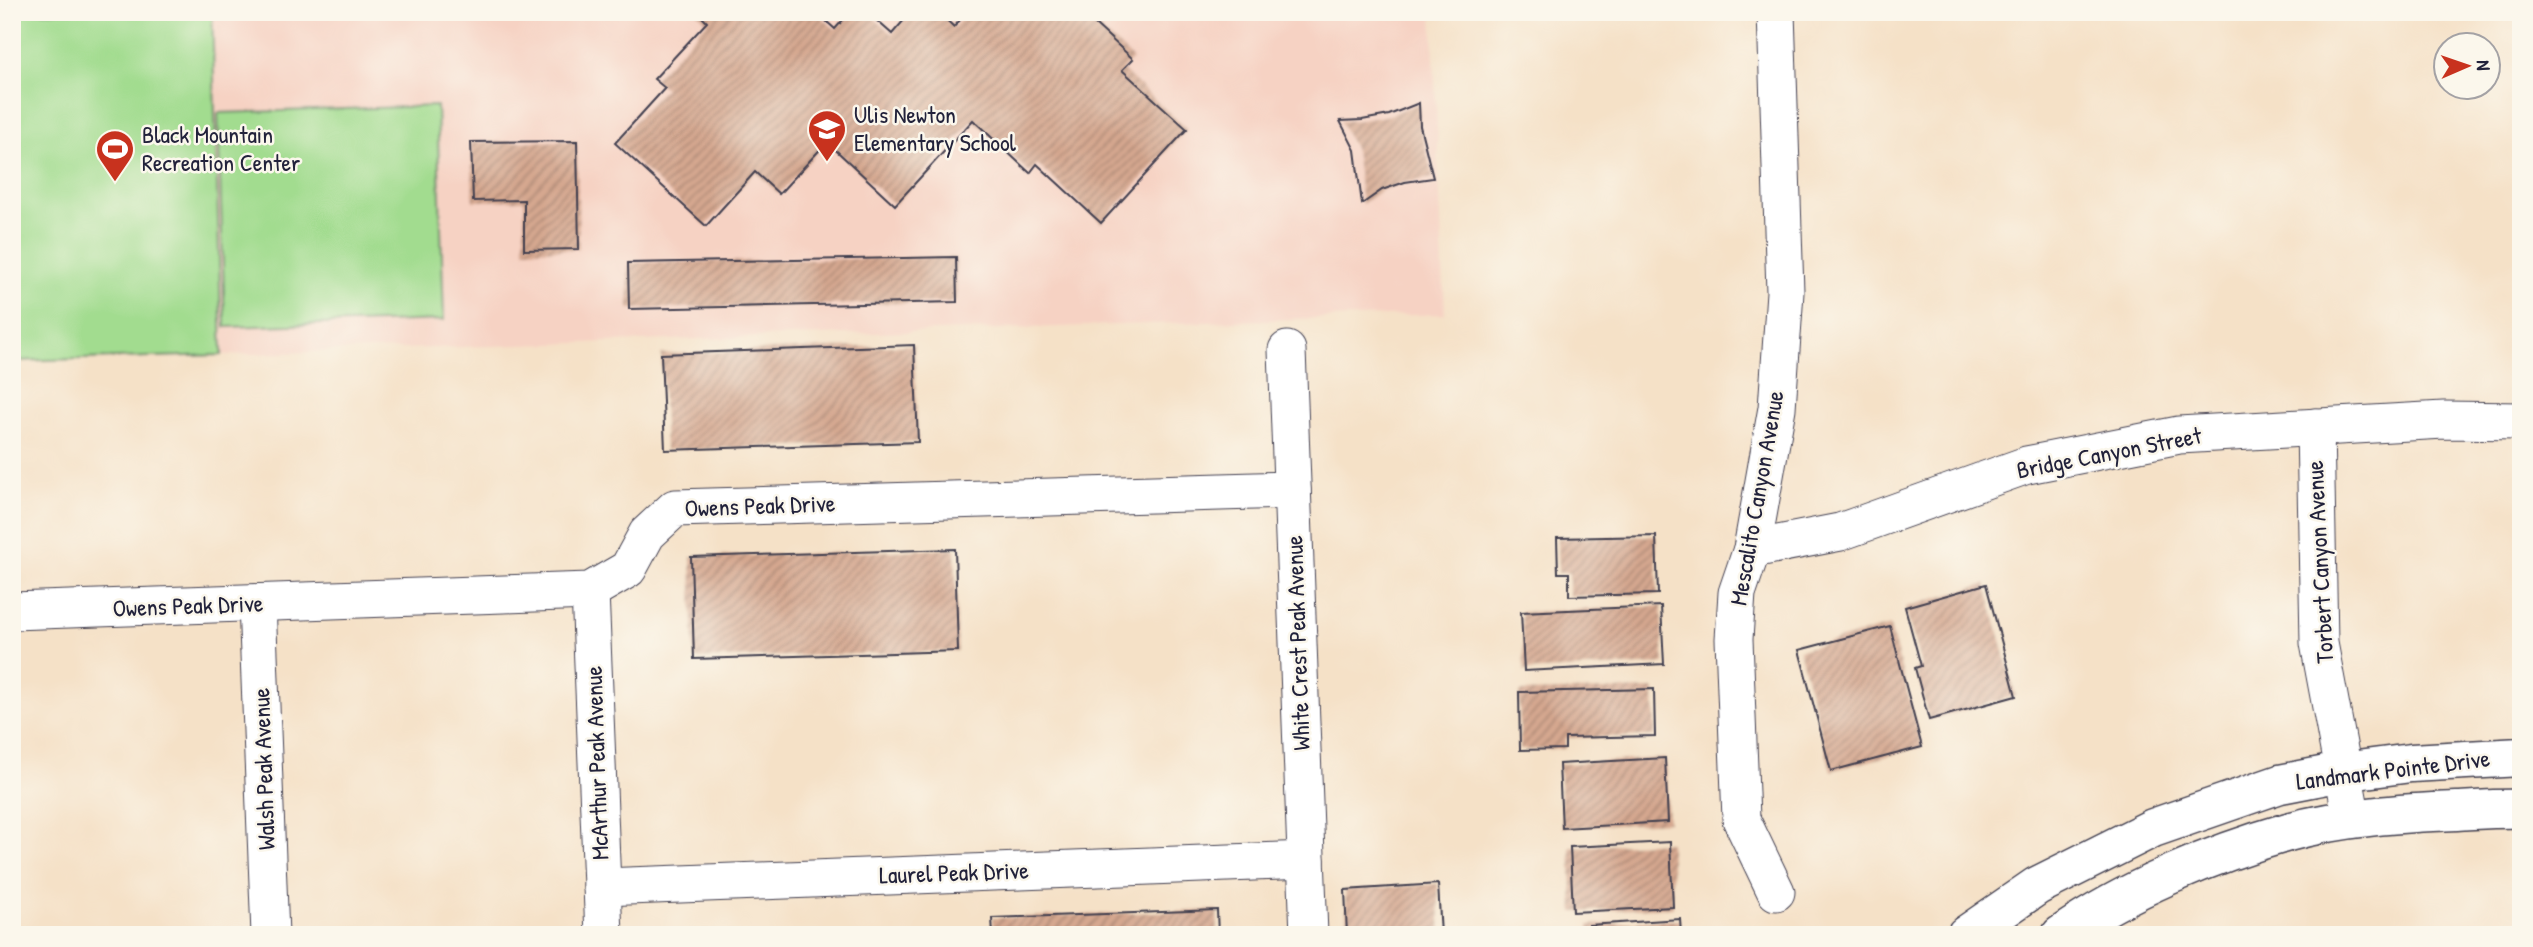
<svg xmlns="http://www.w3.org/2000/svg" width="2533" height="947" viewBox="0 0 2533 947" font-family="'Patrick Hand',sans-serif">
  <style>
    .built { fill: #f6d2c3 }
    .green { fill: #a2dc8f; stroke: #627f65; stroke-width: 2 }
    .building { fill: url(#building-hatch) }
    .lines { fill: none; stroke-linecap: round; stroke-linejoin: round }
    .street-casing { stroke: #423f50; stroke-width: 39 }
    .secondary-casing { stroke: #423f50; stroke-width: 41 }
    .street { stroke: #fff; stroke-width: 37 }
    .secondary { stroke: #fff; stroke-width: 38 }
    .labels { text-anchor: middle; stroke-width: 5; stroke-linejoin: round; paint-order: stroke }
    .poi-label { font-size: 24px; fill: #22223b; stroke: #fbf7ec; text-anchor: start }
    .street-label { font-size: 24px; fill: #22223b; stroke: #fbf7ec }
  </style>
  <defs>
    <pattern id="building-hatch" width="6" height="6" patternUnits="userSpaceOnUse" patternTransform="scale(1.75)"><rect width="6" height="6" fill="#d5a78f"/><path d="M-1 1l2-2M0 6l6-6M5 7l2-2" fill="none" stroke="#ac8876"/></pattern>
  </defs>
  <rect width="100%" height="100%" fill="#fbf7ec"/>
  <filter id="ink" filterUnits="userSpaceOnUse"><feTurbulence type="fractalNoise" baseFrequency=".0143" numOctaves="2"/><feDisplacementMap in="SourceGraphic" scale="14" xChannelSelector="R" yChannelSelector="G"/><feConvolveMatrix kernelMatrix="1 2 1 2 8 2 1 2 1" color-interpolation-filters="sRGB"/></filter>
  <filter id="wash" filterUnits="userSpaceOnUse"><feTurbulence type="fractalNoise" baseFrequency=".00686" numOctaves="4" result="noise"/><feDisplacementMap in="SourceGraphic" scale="28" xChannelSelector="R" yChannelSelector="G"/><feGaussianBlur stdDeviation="1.57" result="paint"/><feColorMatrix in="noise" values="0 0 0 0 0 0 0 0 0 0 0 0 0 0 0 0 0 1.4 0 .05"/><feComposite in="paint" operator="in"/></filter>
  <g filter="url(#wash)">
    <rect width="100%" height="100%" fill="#f5e1c7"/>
    <polygon class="built" points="212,12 1432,12 1445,314 222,355"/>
    <g class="green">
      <polygon points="12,12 212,12 222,355 12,361"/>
      <polygon points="437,106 444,320 225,327 218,113"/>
    </g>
    <g id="blocks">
      <g class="building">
        <polygon points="697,12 816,12 835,29 850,12 867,12 892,34 911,12 938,12 954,27 967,12 1082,12 1133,59 1122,70 1187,129 1101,223 1037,164 1030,173 973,120 895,205 827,142 779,194 755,172 706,226 615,143 665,88 654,79 707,22"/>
        <polygon points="1419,103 1420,126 1433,178 1405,182 1382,190 1362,204 1355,150 1340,121 1362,120 1389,115"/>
        <polygon points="577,141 579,249 524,250 524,200 473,201 471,142"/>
        <polygon points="956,257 957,302 629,309 628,263"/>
        <polygon points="914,345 918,442 665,450 661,354"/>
        <polygon points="1656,536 1658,594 1569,596 1569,573 1558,573 1557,538"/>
        <polygon points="955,549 958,651 694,659 691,557"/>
        <polygon points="1986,584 2016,696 1929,720 1915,668 1921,666 1905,607"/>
        <polygon points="1661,606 1664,664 1524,671 1521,612"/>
        <polygon points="1890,626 1922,747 1831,771 1799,650"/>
        <polygon points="1654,689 1655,736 1565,738 1565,749 1520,750 1519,692"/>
        <polygon points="1665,758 1668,822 1562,828 1559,764"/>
        <polygon points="1670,842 1673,907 1573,912 1570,847"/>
        <polygon points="1438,884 1441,935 1347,935 1345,890"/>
        <polygon points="1217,910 1218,935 993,935 992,918"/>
        <polygon points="1680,919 1681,935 1589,935 1589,925"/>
      </g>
    </g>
  </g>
  <g filter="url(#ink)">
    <use href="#blocks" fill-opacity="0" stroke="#423f50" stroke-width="2"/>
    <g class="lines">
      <defs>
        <g id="street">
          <polyline points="1776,12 1785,292 1777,408 1752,549 1737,593 1734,639 1741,819 1776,892"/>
          <polyline points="1287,350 1309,935"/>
          <polyline points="2315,427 2319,643 2352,819"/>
          <polyline points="1752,549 1840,532 2027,465 2179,435 2444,420 2521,421"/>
          <polyline points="590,591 604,935"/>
          <polyline points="257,603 270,935"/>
          <polyline points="12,611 590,591 628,569 647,534 675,508 1292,490"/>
          <polyline points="602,887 1306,860"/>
        </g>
        <g id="secondary">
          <polyline points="1966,935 2037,886 2153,828 2280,784 2342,772 2411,763 2521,757"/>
          <path d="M2061,935C2125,890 2212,854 2288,832C2342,817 2401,813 2457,811C2478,810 2500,808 2521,809"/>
        </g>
      </defs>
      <use href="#street" class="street-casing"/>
      <use href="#secondary" class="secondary-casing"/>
      <use href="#street" class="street"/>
      <use href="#secondary" class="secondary"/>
    </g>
  </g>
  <defs>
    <symbol id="school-pin" viewBox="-11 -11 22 30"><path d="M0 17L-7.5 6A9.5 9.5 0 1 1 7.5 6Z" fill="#c8321e" stroke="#fbf7ec"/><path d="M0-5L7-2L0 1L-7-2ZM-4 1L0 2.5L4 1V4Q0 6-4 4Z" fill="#fff"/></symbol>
    <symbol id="stadium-pin" viewBox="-11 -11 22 30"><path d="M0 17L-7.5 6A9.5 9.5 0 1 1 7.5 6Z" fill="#c8321e" stroke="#fbf7ec"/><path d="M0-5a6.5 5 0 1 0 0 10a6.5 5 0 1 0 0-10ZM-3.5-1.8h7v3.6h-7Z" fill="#fff"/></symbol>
  </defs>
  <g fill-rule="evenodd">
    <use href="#school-pin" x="805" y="107" width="44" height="60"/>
    <use href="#stadium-pin" x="93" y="127" width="44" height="60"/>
  </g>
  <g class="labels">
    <g class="poi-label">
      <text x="854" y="123">Ulis Newton<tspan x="854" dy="28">Elementary School</tspan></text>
      <text x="142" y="143">Black Mountain<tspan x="142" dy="28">Recreation Center</tspan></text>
    </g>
    <g class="street-label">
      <text transform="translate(2109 453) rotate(-11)" y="8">Bridge Canyon Street</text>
      <text transform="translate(1757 498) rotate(-80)" y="8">Mescalito Canyon Avenue</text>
      <text transform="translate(760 506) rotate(-2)" y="8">Owens Peak Drive</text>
      <text transform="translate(2320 562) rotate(-93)" y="8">Torbert Canyon Avenue</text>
      <text transform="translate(188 606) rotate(-2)" y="8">Owens Peak Drive</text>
      <text transform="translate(1298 643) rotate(-92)" y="8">White Crest Peak Avenue</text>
      <text transform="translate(597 763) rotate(-92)" y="8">McArthur Peak Avenue</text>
      <text transform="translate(264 769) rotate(-92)" y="8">Walsh Peak Avenue</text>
      <text transform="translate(2393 770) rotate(-7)" y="8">Landmark Pointe Drive</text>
      <text transform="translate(954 873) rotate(-2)" y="8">Laurel Peak Drive</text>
    </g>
  </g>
  <rect width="2533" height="947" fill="none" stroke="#fbf7ec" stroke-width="42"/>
  <g transform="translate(2467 66) rotate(88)"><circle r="33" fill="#fbf7ec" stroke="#a4a2a5" stroke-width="2"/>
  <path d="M0-5L12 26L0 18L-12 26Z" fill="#c8321e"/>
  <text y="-10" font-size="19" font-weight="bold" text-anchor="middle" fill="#22223b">N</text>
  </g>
</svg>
